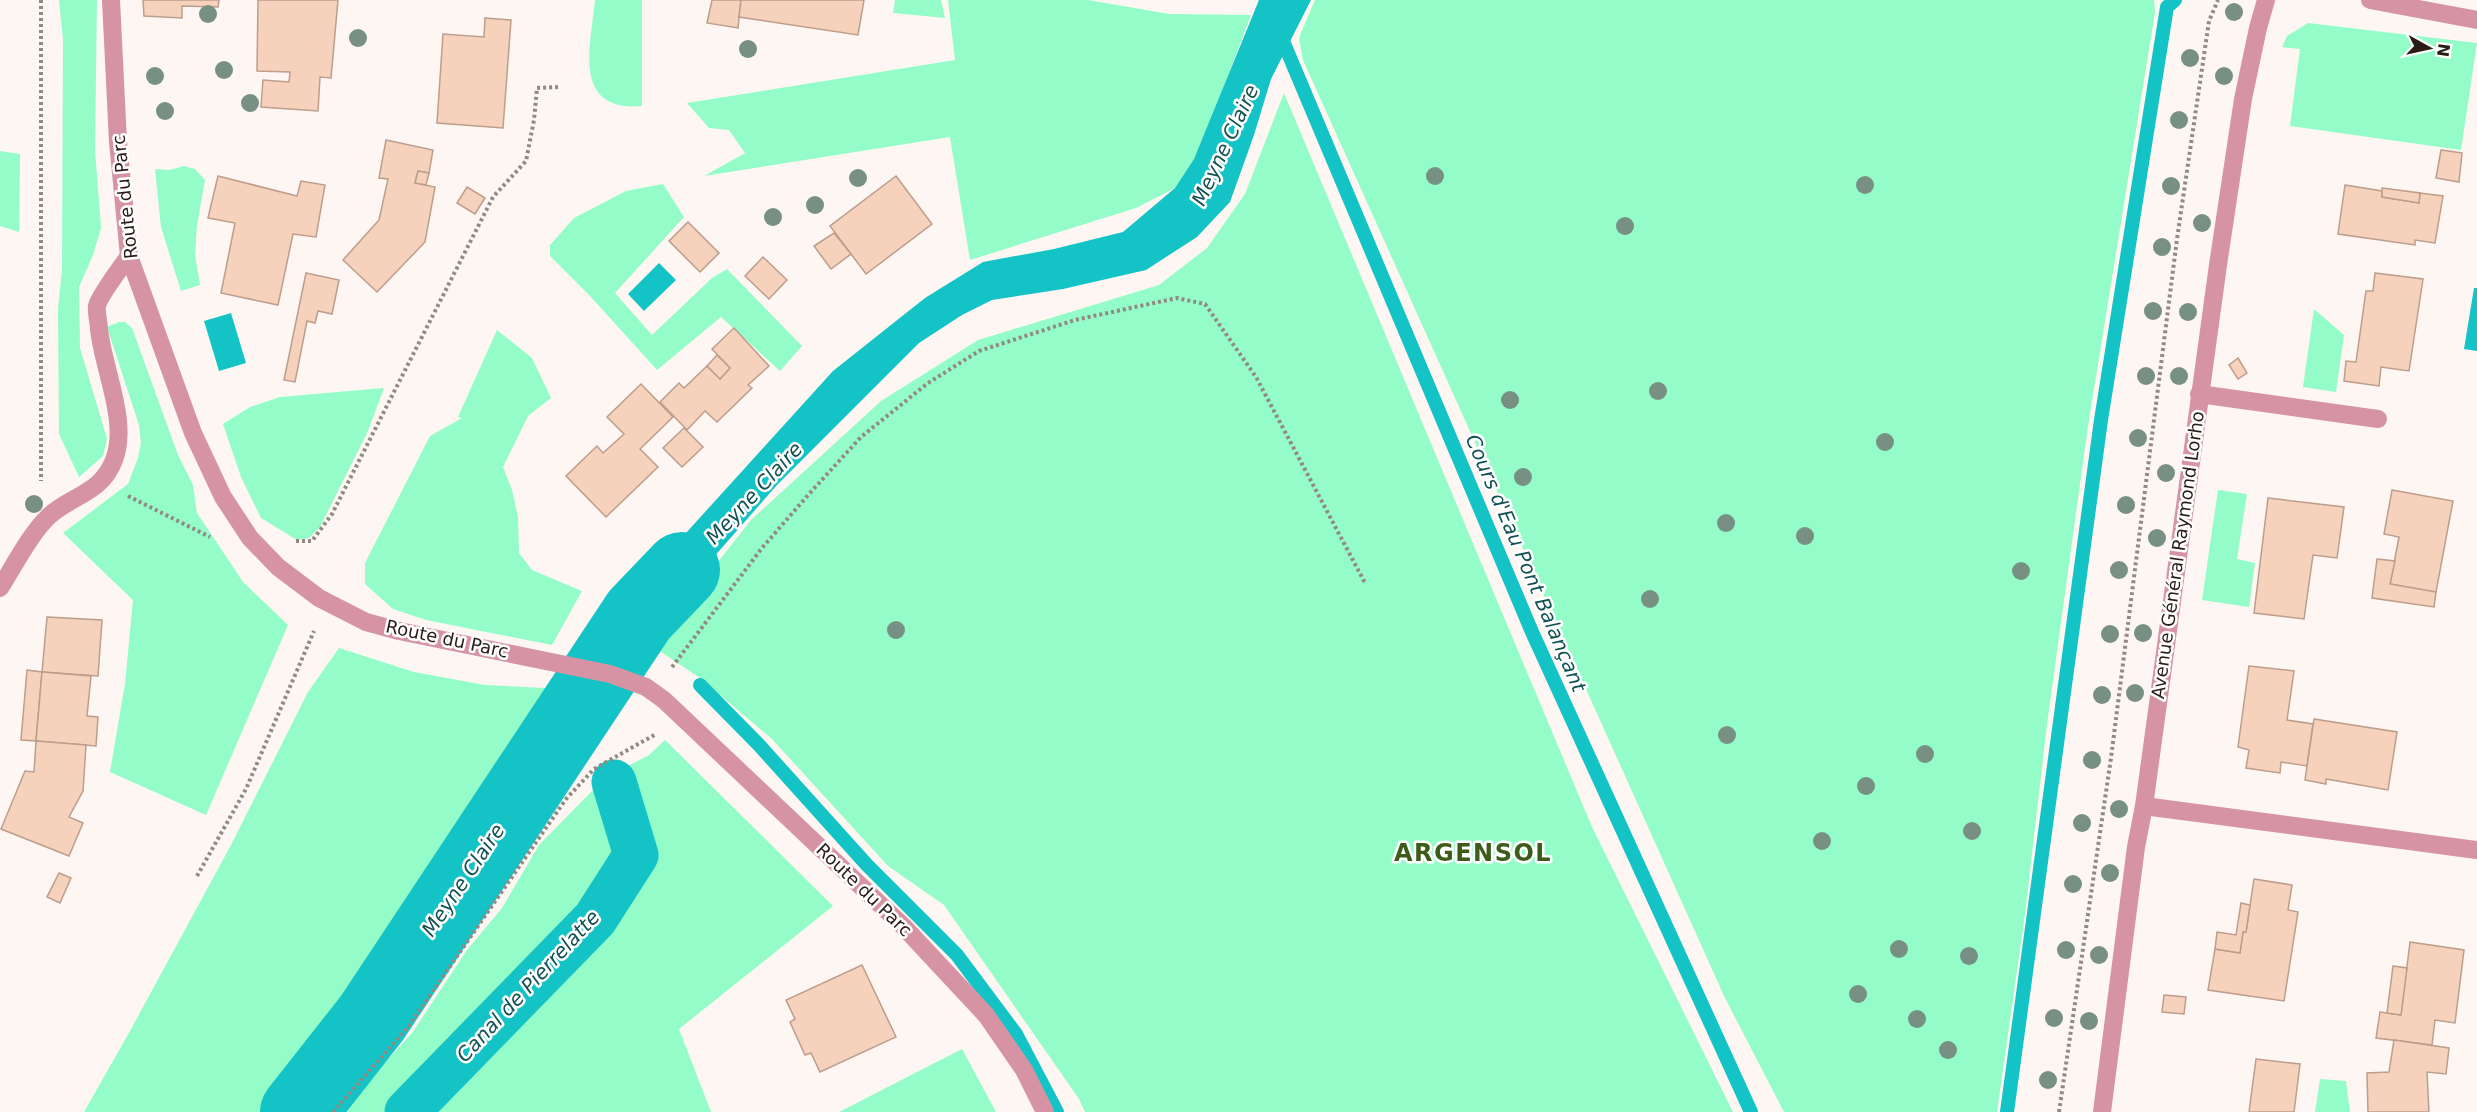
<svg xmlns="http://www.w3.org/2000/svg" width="2477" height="1112" viewBox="0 0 2477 1112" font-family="'DejaVu Sans',sans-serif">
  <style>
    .green { fill: #93fcc9 }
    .water { fill: #13c3c6 }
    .pier { fill: #fdf6f2 }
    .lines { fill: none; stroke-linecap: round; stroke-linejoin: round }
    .stream { stroke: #13c3c6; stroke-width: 14 }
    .canal { stroke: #13c3c6; stroke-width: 45 }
    .river { stroke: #13c3c6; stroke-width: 76 }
    .building { fill: #f6d2bd; stroke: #bd9d8b; stroke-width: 1.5 }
    .path { stroke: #928983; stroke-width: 4; stroke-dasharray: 3 3; stroke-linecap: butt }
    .minor { stroke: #d693a4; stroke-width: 18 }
    .tree { fill: #789083 }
    .labels { text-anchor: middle; stroke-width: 5; stroke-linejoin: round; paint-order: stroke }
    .street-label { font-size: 18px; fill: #281c15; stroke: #fff }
    .water-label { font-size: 20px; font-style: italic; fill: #115153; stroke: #fff }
    .district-label { font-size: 24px; font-weight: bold; letter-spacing: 1.5px; fill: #3d5b19; stroke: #fff }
  </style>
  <rect width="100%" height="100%" fill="#fdf6f2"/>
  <g class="green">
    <polygon points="59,0 97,0 95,150 101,228 93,255 79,287 80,348 107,439 103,456 79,477 59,434 58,309 62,269 63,39"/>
    <path d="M595,0H642V106C571,112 591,45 595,0Z"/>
    <polygon points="895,0 941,0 945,18 893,13"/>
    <polygon points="948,0 1088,0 1169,14 1251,15 1217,105 1194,159 1175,188 1136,208 970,260 950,137 704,176 745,153 729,130 709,128 687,103 955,60"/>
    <polygon points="1315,0 2154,0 2155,12 2088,426 2047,724 2025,914 1997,1112 1784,1112 1725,998 1303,60 1299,38"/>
    <polygon points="2308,23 2477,43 2461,150 2290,126 2300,49 2282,47 2287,36"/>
    <polygon points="1284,93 1592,827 1733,1112 1085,1112 1079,1099 944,905 888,866 772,739 700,678 658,650 706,577 751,520 881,401 978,340 1159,285 1207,248 1245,194"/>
    <polygon points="0,151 20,154 19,232 0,226"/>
    <polygon points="184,166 195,169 205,180 197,225 195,255 200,285 181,291 161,227 155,169 169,170"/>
    <polygon points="663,184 684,217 615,293 652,335 712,278 727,269 802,346 780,371 721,317 657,370 591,297 550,256 550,245 574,218 626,191"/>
    <polygon points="2314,309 2344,335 2336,392 2303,387"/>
    <polygon points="119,322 125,322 132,328 178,455 193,485 197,513 243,582 288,625 206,815 110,772 125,684 133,600 63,533 128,484 138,458 141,443 139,425 107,327"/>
    <polygon points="497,330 532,358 551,398 528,416 503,467 512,490 518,517 519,553 532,570 582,591 552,645 426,620 393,609 365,584 365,563 430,436 462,418 458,417"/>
    <polygon points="384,388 368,431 320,527 309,538 297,540 261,518 241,477 223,424 250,407 280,397"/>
    <polygon points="2218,490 2247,494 2237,559 2255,563 2249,607 2202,600"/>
    <polygon points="339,648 414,672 485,685 566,689 514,781 399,949 308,1071 266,1112 84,1112 130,1031 231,845 308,692"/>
    <polygon points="665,740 833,906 679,1029 711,1112 340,1112 412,1033 467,950 502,908 539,845 593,790 630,765 649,755"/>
    <polygon points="962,1049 996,1112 839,1112"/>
    <polygon points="2320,1079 2346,1081 2350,1112 2315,1112"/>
  </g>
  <g class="water">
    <path d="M1259,0H1311L1271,79L1254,135L1230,202L1197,237L1146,270L1063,289L992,300L962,315L919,343L777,485L676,600L646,637L638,657L595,648C601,622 618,604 637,587L833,371L925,298L983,262L1054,249L1123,232L1175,188L1194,159Z"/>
    <polygon points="659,263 676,280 644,311 628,294"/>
    <polygon points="2474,288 2477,288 2477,351 2464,349"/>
    <polygon points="231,313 246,363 219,371 204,321"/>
  </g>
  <polygon class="pier" points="592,647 629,654 640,659 637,660 594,650"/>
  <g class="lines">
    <g class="stream">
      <polyline points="1280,34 1532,632 1751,1112"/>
      <polyline points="700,685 759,745 867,865 957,955 1016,1034 1057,1112"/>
      <polyline points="2007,1112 2101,420 2167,7 2175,0"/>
    </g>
    <polyline class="canal" points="407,1112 595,919 636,855 614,782"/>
    <polyline class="river" points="298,1112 372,1018 639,615 682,570"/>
  </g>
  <g class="building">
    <polygon points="143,0 219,0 218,7 182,6 182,18 144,16"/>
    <polygon points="258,0 338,0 331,78 320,77 318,111 261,107 263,80 289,82 290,72 257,71"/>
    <polygon points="712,0 741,0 738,28 707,23"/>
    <polygon points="741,0 864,0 858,35 739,17"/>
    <polygon points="485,18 511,20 503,128 437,123 443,34 484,37"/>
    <polygon points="386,140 433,150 429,173 418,171 415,183 435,187 425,242 377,292 343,260 379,220 388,179 379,178"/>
    <polygon points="2441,150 2462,153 2459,182 2436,178"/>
    <polygon points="418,171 429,173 426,185 415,183"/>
    <polygon points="218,176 297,196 301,181 325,185 316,237 293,234 278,305 221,293 235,223 208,218"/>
    <polygon points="896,176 932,224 866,274 830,226"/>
    <polygon points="2345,185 2382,191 2382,197 2419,203 2420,193 2443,196 2435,243 2415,240 2415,245 2338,234"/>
    <polygon points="467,187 485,198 475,214 457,203"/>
    <polygon points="2382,188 2420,193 2419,203 2382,197"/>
    <polygon points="688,222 719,253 700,272 669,241"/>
    <polygon points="834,233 851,254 831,269 814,246"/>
    <polygon points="763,257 787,280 769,299 745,276"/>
    <polygon points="306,273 339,280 332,314 318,311 315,323 307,321 295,382 284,380"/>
    <polygon points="2375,273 2423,279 2409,371 2381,367 2379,386 2344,381 2346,361 2356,362 2366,291 2373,291"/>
    <polygon points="734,328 769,366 748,385 752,388 717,422 705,411 687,430 660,402 679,383 684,388 707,366 720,379 730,368 712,349"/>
    <polygon points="717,355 730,368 720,379 707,366"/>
    <polygon points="2238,358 2247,373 2238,379 2229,365"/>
    <polygon points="641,384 673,417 640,449 658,467 606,517 566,476 597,446 603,453 624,434 607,417"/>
    <polygon points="684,428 703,447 682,467 663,448"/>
    <polygon points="2392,490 2453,501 2436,592 2390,584 2399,537 2384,534"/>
    <polygon points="2268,498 2344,507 2337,558 2313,555 2304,619 2254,613"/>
    <polygon points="2377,559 2395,561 2390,584 2436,592 2434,607 2372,598"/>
    <polygon points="47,617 102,620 98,676 42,672"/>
    <polygon points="2249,666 2294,671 2287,720 2313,724 2307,766 2281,762 2280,773 2246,768 2249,750 2238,747"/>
    <polygon points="27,670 42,672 36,741 21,740"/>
    <polygon points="42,672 91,676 87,716 98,717 96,746 36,741"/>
    <polygon points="2314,719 2397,732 2388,790 2326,779 2326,784 2305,780"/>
    <polygon points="36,741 86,745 83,791 69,817 83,823 69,856 1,829 25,771 34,772"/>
    <polygon points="59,873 71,878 60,903 47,897"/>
    <polygon points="2254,879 2292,885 2288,910 2298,912 2284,1001 2208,990 2215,949 2240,953 2243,932 2246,932"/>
    <polygon points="2241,903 2250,905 2246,932 2243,932 2240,953 2215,949 2217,932 2236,935"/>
    <polygon points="2410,942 2464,950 2455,1023 2435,1020 2432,1045 2376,1038 2380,1012 2401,1015"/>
    <polygon points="862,965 896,1037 820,1072 811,1053 805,1055 790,1022 795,1019 786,1000"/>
    <polygon points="2393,966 2407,968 2401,1015 2387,1013"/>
    <polygon points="2164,995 2186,997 2184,1014 2162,1012"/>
    <polygon points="2394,1040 2449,1048 2446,1074 2427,1072 2429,1112 2368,1112 2367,1073 2389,1072"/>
    <polygon points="2256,1059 2300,1064 2294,1112 2249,1112"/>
  </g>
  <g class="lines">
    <g class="path">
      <polyline points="41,0 41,481"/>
      <polyline points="128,496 210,537"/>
      <polyline points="296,541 312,541 332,514 493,197 526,161 534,120 537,88 558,87"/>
      <polyline points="672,667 762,548 809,494 861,437 928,383 979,351 1075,320 1177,298 1205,304 1256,377 1365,583"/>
      <polyline points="197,876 246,789 314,631"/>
      <polyline points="333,1112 408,1027 566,799 594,769 656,734"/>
      <polyline points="2059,1112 2111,758 2177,239 2209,21 2218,0"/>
    </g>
    <g class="minor">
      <polyline points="111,0 118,142 129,256 193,433 223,497 250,538 278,567 319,598 366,622 399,631 610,674 646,687 664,700 903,926 986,1015 1024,1070 1045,1112"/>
      <polyline points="2370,0 2477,20"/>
      <polyline points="2199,394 2378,419"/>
      <path d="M0,588C14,566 30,534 49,516C72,495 101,494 114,460C129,422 103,369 99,329C99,323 96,313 97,306C99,296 122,266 129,256"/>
      <polyline points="2144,806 2477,850"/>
      <polyline points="2102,1112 2136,847 2144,806 2218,265 2243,99 2258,28 2266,0"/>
    </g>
  </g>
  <g class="tree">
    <circle cx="2234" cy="12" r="9"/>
    <circle cx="208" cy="14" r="9"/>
    <circle cx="358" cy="38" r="9"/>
    <circle cx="748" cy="49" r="9"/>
    <circle cx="2190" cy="58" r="9"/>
    <circle cx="224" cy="70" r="9"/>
    <circle cx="155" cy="76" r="9"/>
    <circle cx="2224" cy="76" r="9"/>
    <circle cx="250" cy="103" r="9"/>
    <circle cx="165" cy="111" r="9"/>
    <circle cx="2179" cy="120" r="9"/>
    <circle cx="1435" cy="176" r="9"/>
    <circle cx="858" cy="178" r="9"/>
    <circle cx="1865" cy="185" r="9"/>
    <circle cx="2171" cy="186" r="9"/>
    <circle cx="815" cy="205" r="9"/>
    <circle cx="773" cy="217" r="9"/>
    <circle cx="2202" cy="223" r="9"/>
    <circle cx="1625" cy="226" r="9"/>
    <circle cx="2162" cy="247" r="9"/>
    <circle cx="2153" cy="311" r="9"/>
    <circle cx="2188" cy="312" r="9"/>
    <circle cx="2146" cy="376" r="9"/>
    <circle cx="2179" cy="376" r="9"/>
    <circle cx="1658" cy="391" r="9"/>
    <circle cx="1510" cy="400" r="9"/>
    <circle cx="2138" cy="438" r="9"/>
    <circle cx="1885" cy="442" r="9"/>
    <circle cx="2166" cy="473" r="9"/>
    <circle cx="1523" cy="477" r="9"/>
    <circle cx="34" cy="504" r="9"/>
    <circle cx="2126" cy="505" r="9"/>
    <circle cx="1726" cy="523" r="9"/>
    <circle cx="1805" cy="536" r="9"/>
    <circle cx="2157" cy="538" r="9"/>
    <circle cx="2119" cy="570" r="9"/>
    <circle cx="2021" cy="571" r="9"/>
    <circle cx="1650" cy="599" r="9"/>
    <circle cx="896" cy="630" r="9"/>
    <circle cx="2143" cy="633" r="9"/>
    <circle cx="2110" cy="634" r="9"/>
    <circle cx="2135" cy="693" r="9"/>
    <circle cx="2102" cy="695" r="9"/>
    <circle cx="1727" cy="735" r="9"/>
    <circle cx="1925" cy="754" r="9"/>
    <circle cx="2092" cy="760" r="9"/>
    <circle cx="1866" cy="786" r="9"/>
    <circle cx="2119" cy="809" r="9"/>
    <circle cx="2082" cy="823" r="9"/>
    <circle cx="1972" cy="831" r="9"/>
    <circle cx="1822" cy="841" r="9"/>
    <circle cx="2110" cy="873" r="9"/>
    <circle cx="2073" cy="884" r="9"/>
    <circle cx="1899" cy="949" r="9"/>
    <circle cx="2066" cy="950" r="9"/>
    <circle cx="2099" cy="955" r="9"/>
    <circle cx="1969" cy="956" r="9"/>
    <circle cx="1858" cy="994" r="9"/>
    <circle cx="2054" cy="1018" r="9"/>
    <circle cx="1917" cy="1019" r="9"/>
    <circle cx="2089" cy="1021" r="9"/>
    <circle cx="1948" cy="1050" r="9"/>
    <circle cx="2048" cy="1080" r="9"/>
  </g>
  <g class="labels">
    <g class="street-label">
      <text transform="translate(125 197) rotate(-96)" y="6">Route du Parc</text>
      <text transform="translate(2178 555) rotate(-82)" y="6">Avenue Général Raymond Lorho</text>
      <text transform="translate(447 639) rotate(12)" y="6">Route du Parc</text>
      <text transform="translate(864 890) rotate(44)" y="6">Route du Parc</text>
    </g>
    <g class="water-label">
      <text transform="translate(1225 145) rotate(-65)" y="7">Meyne Claire</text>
      <text transform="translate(754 493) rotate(-47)" y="7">Meyne Claire</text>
      <text transform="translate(1526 563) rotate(67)" y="7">Cours d'Eau Pont Balançant</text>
      <text transform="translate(463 880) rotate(-56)" y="7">Meyne Claire</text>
      <text transform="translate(528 986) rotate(-47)" y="7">Canal de Pierrelatte</text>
    </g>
    <g class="district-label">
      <text x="1473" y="861">ARGENSOL</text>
    </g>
  </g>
  <g transform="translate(2429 48) rotate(98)" stroke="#ffffff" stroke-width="4.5" paint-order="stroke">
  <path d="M0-4.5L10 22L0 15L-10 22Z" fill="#281c15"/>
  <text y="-9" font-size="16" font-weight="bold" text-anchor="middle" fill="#281c15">N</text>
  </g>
</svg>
